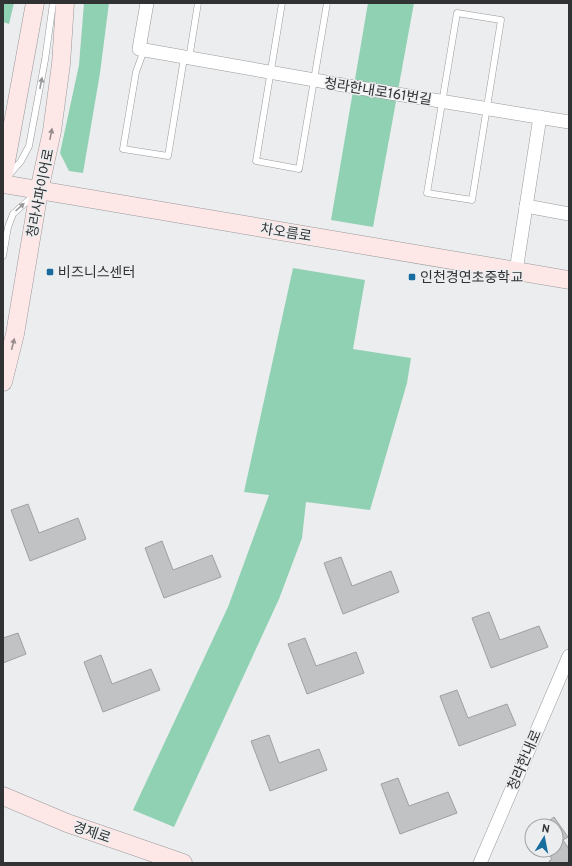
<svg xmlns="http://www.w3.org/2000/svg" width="572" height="866" viewBox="0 0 572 866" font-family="Overpass,'Noto Sans KR',sans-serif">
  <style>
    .green { fill: #91d1b3 }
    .building { fill: #c1c2c4; stroke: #9ea0a2 }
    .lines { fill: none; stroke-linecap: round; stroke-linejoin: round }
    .lane-casing { stroke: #98999b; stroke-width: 7 }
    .street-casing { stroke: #98999b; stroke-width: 14 }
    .secondary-casing { stroke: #98999b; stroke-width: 19 }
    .lane { stroke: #fff; stroke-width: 6 }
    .street { stroke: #fff; stroke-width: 13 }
    .secondary { stroke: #fee7e7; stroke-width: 18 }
    .oneway { fill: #989899 }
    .oneway2 { fill: #988c8d }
    .poi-dot { fill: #196d9e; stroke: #ecedef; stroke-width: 1.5 }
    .labels { text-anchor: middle; stroke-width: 3; stroke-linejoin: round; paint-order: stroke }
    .street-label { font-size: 14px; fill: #313233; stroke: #ecedef }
    .poi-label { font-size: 14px; fill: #313233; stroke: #ecedef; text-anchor: start }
  </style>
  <rect width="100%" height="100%" fill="#ecedef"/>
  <g class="green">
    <polygon points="3,3 14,3 9,24 3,22"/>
    <polygon points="84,3 109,3 100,73 83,173 69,171 60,153 79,65"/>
    <polygon points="368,3 414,3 373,227 331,220"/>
    <polygon points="293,268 365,280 353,349 411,358 407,383 370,510 306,502 302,538 279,599 174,827 133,810 228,607 269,495 244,492"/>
  </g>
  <g class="building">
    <polygon points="28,504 39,533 78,518 86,539 30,561 11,510"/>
    <polygon points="162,541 173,570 212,555 221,577 164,598 145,548"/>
    <polygon points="341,557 352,586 391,571 399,592 343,614 324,563"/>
    <polygon points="489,612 500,640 539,626 548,647 491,668 472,618"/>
    <polygon points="18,633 26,654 3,663 3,638"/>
    <polygon points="305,638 316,666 356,652 364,673 307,694 288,644"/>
    <polygon points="101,655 112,684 151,669 160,690 103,712 84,662"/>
    <polygon points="457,690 468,718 507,704 516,725 459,746 440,696"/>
    <polygon points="269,735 279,763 319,749 327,770 270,791 251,741"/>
    <polygon points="398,778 409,806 448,792 457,813 400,834 381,784"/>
    <polygon points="554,817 568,837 563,840 569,849 569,863 550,863 549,861 552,859 545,850 556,850 556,826 542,826"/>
  </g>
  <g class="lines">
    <defs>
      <g id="lane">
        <polyline points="282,3 256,161 299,169 327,3"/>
        <polygon points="457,13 501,20 472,200 427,193"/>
        <polyline points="144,50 136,72 123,149 168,156 184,58"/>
        <polyline points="189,59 198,3"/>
        <polyline points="9,175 21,161 29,146 45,60 53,3"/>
        <polyline points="3,256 8,227 13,214 33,196"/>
      </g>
      <g id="street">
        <polyline points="147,3 139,49 360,88 569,122"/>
        <polyline points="526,206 569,214"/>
        <polyline points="516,271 540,117"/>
        <polyline points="480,863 569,656"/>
      </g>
      <g id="secondary">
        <polyline points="3,178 35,3"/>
        <polyline points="3,184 569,280"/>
        <polyline points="3,382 15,334 39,191 52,131 61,64 65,3"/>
        <polyline points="3,796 67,823 183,863"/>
      </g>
    </defs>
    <use href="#lane" class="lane-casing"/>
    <use href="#street" class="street-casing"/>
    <use href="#secondary" class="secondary-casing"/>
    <use href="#lane" class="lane"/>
    <use href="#street" class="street"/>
    <use href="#secondary" class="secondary"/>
  </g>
  <defs><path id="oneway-solid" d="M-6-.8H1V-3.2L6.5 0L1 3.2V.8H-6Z"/></defs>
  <g class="oneway">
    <use href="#oneway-solid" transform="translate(41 83) rotate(-79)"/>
    <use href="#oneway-solid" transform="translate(20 207) rotate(-42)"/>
  </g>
  <g class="oneway2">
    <use href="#oneway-solid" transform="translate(51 134) rotate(-79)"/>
    <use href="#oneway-solid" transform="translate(13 344) rotate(-76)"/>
  </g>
  <g class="poi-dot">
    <rect x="46" y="268" width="8" height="8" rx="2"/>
    <rect x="408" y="273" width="8" height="8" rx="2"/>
  </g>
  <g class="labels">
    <g class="street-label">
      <text transform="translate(378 91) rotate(9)" y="5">청라한내로161번길</text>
      <text transform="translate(40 193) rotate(-79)" y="5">청라사파이어로</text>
      <text transform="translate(286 232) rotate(9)" y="5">차오름로</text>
      <text transform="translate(524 760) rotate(-67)" y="5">청라한내로</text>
      <text transform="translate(92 832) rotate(19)" y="5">경제로</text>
    </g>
    <g class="poi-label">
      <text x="58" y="277">비즈니스센터</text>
      <text x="420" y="282">인천경연초중학교</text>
    </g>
  </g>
  <rect width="572" height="866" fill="none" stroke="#313233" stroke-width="8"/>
  <g transform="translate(544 838) rotate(10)"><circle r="19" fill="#ecedef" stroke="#a1a2a4"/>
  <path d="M0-3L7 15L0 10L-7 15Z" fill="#196d9e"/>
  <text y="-6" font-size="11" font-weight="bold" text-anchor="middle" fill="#313233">N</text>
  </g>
</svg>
